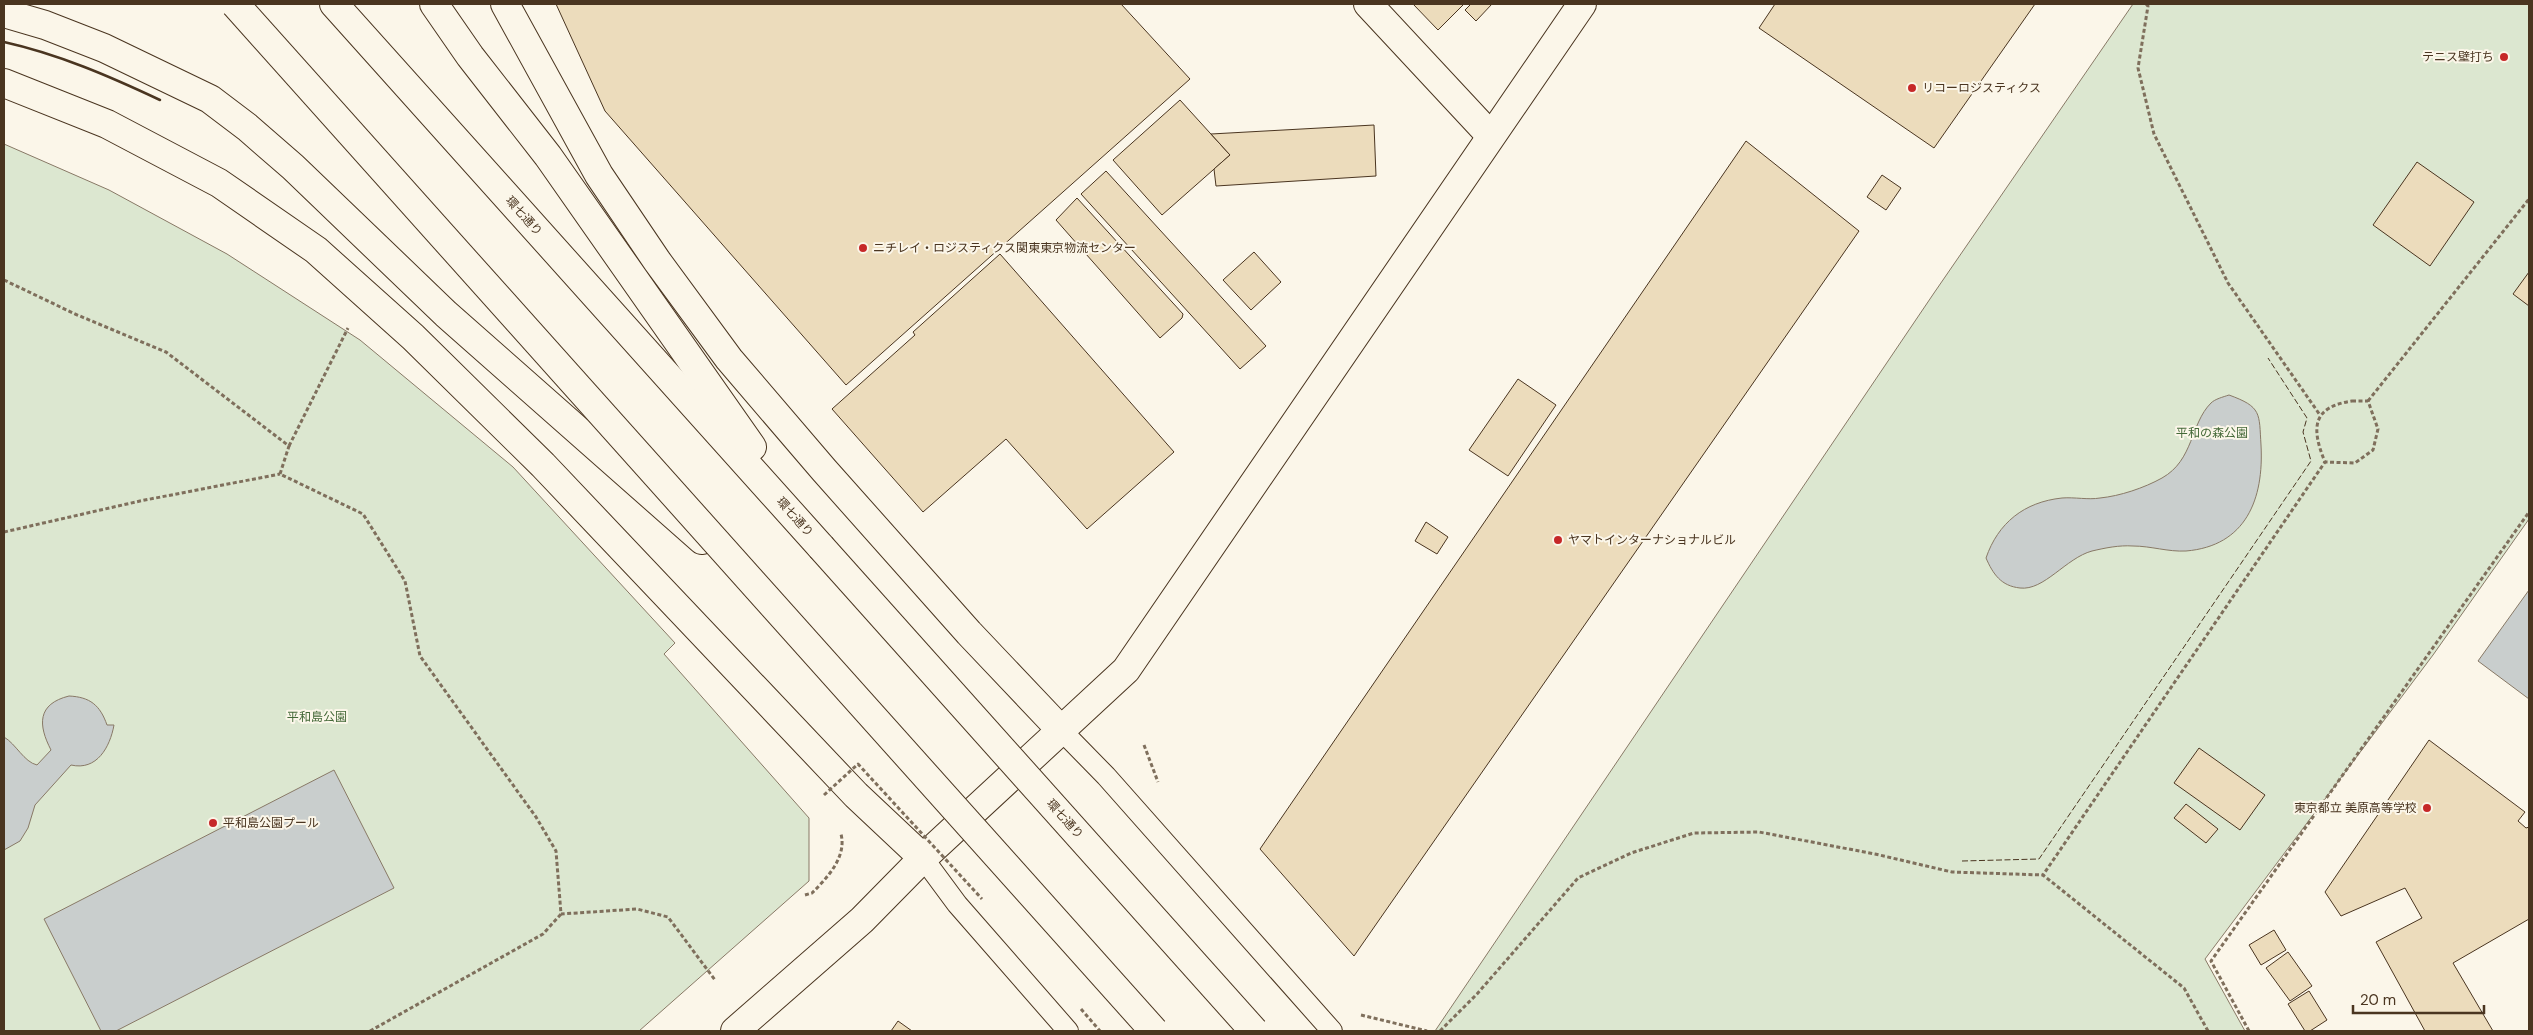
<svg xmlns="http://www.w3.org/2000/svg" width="2533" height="1035" viewBox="0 0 2533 1035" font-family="'DM Sans','Noto Sans JP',sans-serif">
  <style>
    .green { fill: #dce7d0; stroke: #887966 }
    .water { fill: #c9cecd; stroke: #887966 }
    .building { fill: #ecdcbc; stroke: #4a3520 }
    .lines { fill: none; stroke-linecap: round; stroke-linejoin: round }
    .service-casing { stroke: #4a3520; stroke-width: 22 }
    .tertiary-casing { stroke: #4a3520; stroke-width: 30 }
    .primary-casing { stroke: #4a3520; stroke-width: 30 }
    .path { stroke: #7f6f5c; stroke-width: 3; stroke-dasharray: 4 2.5; stroke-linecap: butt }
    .service { stroke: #fbf6e9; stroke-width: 20 }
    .tertiary { stroke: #fbf6e9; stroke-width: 28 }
    .primary { stroke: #fbf6e9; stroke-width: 28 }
    .primary-bridge-casing { stroke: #4a3520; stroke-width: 30; stroke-linecap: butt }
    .path-bridge { stroke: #7f6f5c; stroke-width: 3; stroke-dasharray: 4 2.5; stroke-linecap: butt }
    .primary-bridge { stroke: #fbf6e9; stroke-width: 28 }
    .fence { stroke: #4a3520; stroke-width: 1; stroke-dasharray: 6 2.5; stroke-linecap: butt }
    .wall { stroke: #4a3520; stroke-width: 2.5 }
    .poi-dot { fill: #c62828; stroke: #fbf6e9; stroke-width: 2 }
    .labels { text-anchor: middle; stroke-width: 4; stroke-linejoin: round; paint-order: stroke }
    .poi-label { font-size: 12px; fill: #4a3520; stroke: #fbf6e9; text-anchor: start }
    .street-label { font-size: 12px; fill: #4a3520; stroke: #fbf6e9 }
    .park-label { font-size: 12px; fill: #436837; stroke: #fbf6e9 }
  </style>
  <rect width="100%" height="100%" fill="#fbf6e9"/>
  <g class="green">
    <polygon points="2133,4 2529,4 2529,519 2433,655 2205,959 2245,1031 1435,1031 1934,293"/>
    <polygon points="4,144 109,190 227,254 360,340 513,467 675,643 664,654 809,818 809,881 639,1031 4,1031"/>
  </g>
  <g class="water">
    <path d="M2229,395C2262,407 2259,413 2261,445C2264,499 2246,546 2186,551C2168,552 2151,546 2133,546C2119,545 2105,548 2092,551C2066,558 2044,591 2020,588C2001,586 1993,574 1986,558C1998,523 2024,502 2062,498C2075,497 2088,500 2100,498C2120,496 2144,488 2162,478C2194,460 2190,424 2211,403C2215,399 2223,397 2229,395Z"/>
    <polygon points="2529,590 2529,699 2478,661"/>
    <path d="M69,696C90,697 100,705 107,725H114C110,747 97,771 71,765L35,805L28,828L20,841L4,850V737C16,744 24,762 37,765L51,750C38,725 37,704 69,696Z"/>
    <polygon points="334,770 394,888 116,1031 101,1031 44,919"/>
  </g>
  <g class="building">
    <polygon points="556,4 1121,4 1190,79 846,385 605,111"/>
    <polygon points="1413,4 1464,4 1438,30"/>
    <polygon points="1471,4 1492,4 1476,21 1465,10"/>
    <polygon points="1775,4 2035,4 1934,148 1759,28"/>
    <polygon points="1180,100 1230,155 1162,215 1113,160"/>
    <polygon points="1374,125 1376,176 1216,186 1214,169 1230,155 1211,134"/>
    <polygon points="1746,141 1859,231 1354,956 1260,849"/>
    <polygon points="2417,162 2474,202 2430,266 2373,225"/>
    <polygon points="1106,171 1266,346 1240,369 1081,194"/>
    <polygon points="1882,175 1901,188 1886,210 1867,197"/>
    <polygon points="1077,198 1183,314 1182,318 1160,338 1056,220"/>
    <polygon points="1254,252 1281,282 1251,310 1223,280"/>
    <polygon points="1000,254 1174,452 1087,529 1006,439 923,512 832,409 915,335 913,332"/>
    <polygon points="2529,272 2529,306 2513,294"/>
    <polygon points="1518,379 1556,405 1508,476 1469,450"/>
    <polygon points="1426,522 1448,537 1437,554 1415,541"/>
    <polygon points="2429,740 2525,812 2518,821 2526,828 2529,827 2529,919 2453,963 2493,1031 2425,1031 2376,942 2422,918 2405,888 2341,916 2325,892"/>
    <polygon points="2199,748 2265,795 2240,830 2174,783"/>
    <polygon points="2186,804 2218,829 2206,843 2174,818"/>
    <polygon points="2274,930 2286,950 2261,965 2249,945"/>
    <polygon points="2288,952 2312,986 2290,1001 2266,968"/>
    <polygon points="2309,991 2327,1020 2310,1031 2305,1031 2288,1004"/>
    <polygon points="898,1021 912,1031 891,1031"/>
  </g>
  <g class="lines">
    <defs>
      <g id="service">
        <polyline points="1060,729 1106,776 1332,1031"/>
        <polyline points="923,858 957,904 1068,1031"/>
      </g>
      <g id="tertiary">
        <polyline points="1368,4 1490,135"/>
        <polyline points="735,1031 862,920 923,858 1126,670 1582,4"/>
      </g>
      <g id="primary">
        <polyline points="334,4 821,547"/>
        <polyline points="434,4 470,56 548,156 752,447"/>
        <polyline points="505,4 599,175 657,261 729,359 824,470 969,633 1060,729"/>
        <polyline points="4,13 45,25 104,48 210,99 247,127 293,167 446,314 702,540"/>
        <polyline points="4,83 107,124 219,183 316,250 413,337 543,465 856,795 923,858"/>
      </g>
    </defs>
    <use href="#service" class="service-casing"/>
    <use href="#tertiary" class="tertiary-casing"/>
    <use href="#primary" class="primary-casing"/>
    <g class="path">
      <polyline points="2146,4 2148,6 2138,68 2154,134 2228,283 2320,415"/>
      <polyline points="4,280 75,314 166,352 289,446 280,474 363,514 405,581 420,656 536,817 556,851 561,914 637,909 668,917 715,980"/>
      <path d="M2352,401H2368L2378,429L2373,450L2355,463L2325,462C2311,428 2312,407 2352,401Z"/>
      <polyline points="2368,401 2529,199"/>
      <polyline points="289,446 348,328"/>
      <polyline points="4,532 140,501 280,474"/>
      <polyline points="1144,745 1158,782"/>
      <path d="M805,895L812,893C827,878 847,857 841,834"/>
      <polyline points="1361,1015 1427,1031"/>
      <polyline points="370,1031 543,934 561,914"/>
      <polyline points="1440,1031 1477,994 1578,878 1631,853 1694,833 1759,832 1875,854 1952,872 2043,875"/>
      <polyline points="2208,1031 2184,988 2043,875 2325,462"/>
      <polyline points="2249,1031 2211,961 2529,512"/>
    </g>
    <use href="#service" class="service"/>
    <use href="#tertiary" class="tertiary"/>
    <use href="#primary" class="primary"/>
    <defs>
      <g id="primary-bridge">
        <polyline points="235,4 1154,1031"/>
        <polyline points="821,547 1254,1031"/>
      </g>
    </defs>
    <use href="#primary-bridge" class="primary-bridge-casing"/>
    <g class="path-bridge">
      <polyline points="824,795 858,764 982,899"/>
      <polyline points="1081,1009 1100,1031"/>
    </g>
    <use href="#primary-bridge" class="primary-bridge"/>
    <polyline class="fence" points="1962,861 2039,859 2311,461 2303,432 2307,418 2268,358"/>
    <path class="wall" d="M4,42C58,54 109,76 160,100"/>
  </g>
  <g class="poi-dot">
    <circle cx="2504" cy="57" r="5"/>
    <circle cx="1912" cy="88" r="5"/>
    <circle cx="863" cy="248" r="5"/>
    <circle cx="1558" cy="540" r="5"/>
    <circle cx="2427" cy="808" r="5"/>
    <circle cx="213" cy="823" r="5"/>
  </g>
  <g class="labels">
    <g class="poi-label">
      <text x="2494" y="61" text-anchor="end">テニス壁打ち</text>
      <text x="1922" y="92">リコーロジスティクス</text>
      <text x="873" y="252">ニチレイ・ロジスティクス関東東京物流センター</text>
      <text x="1568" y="544">ヤマトインターナショナルビル</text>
      <text x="2417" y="812" text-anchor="end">東京都立 美原高等学校</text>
      <text x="223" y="827">平和島公園プール</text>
    </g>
    <g class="street-label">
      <text transform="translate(524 216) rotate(48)" y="4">環七通り</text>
      <text transform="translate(795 517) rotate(48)" y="4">環七通り</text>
      <text transform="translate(1065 819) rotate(48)" y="4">環七通り</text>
    </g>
    <g class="park-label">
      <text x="2212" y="437">平和の森公園</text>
      <text x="317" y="721">平和島公園</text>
    </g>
  </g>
  <rect width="2533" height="1035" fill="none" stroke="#4a3520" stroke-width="10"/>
  <path d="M2353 1005v8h131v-8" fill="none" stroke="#4a3520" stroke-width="2.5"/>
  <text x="2360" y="1005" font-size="15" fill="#4a3520" stroke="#fbf6e9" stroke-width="4" paint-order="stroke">20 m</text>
</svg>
